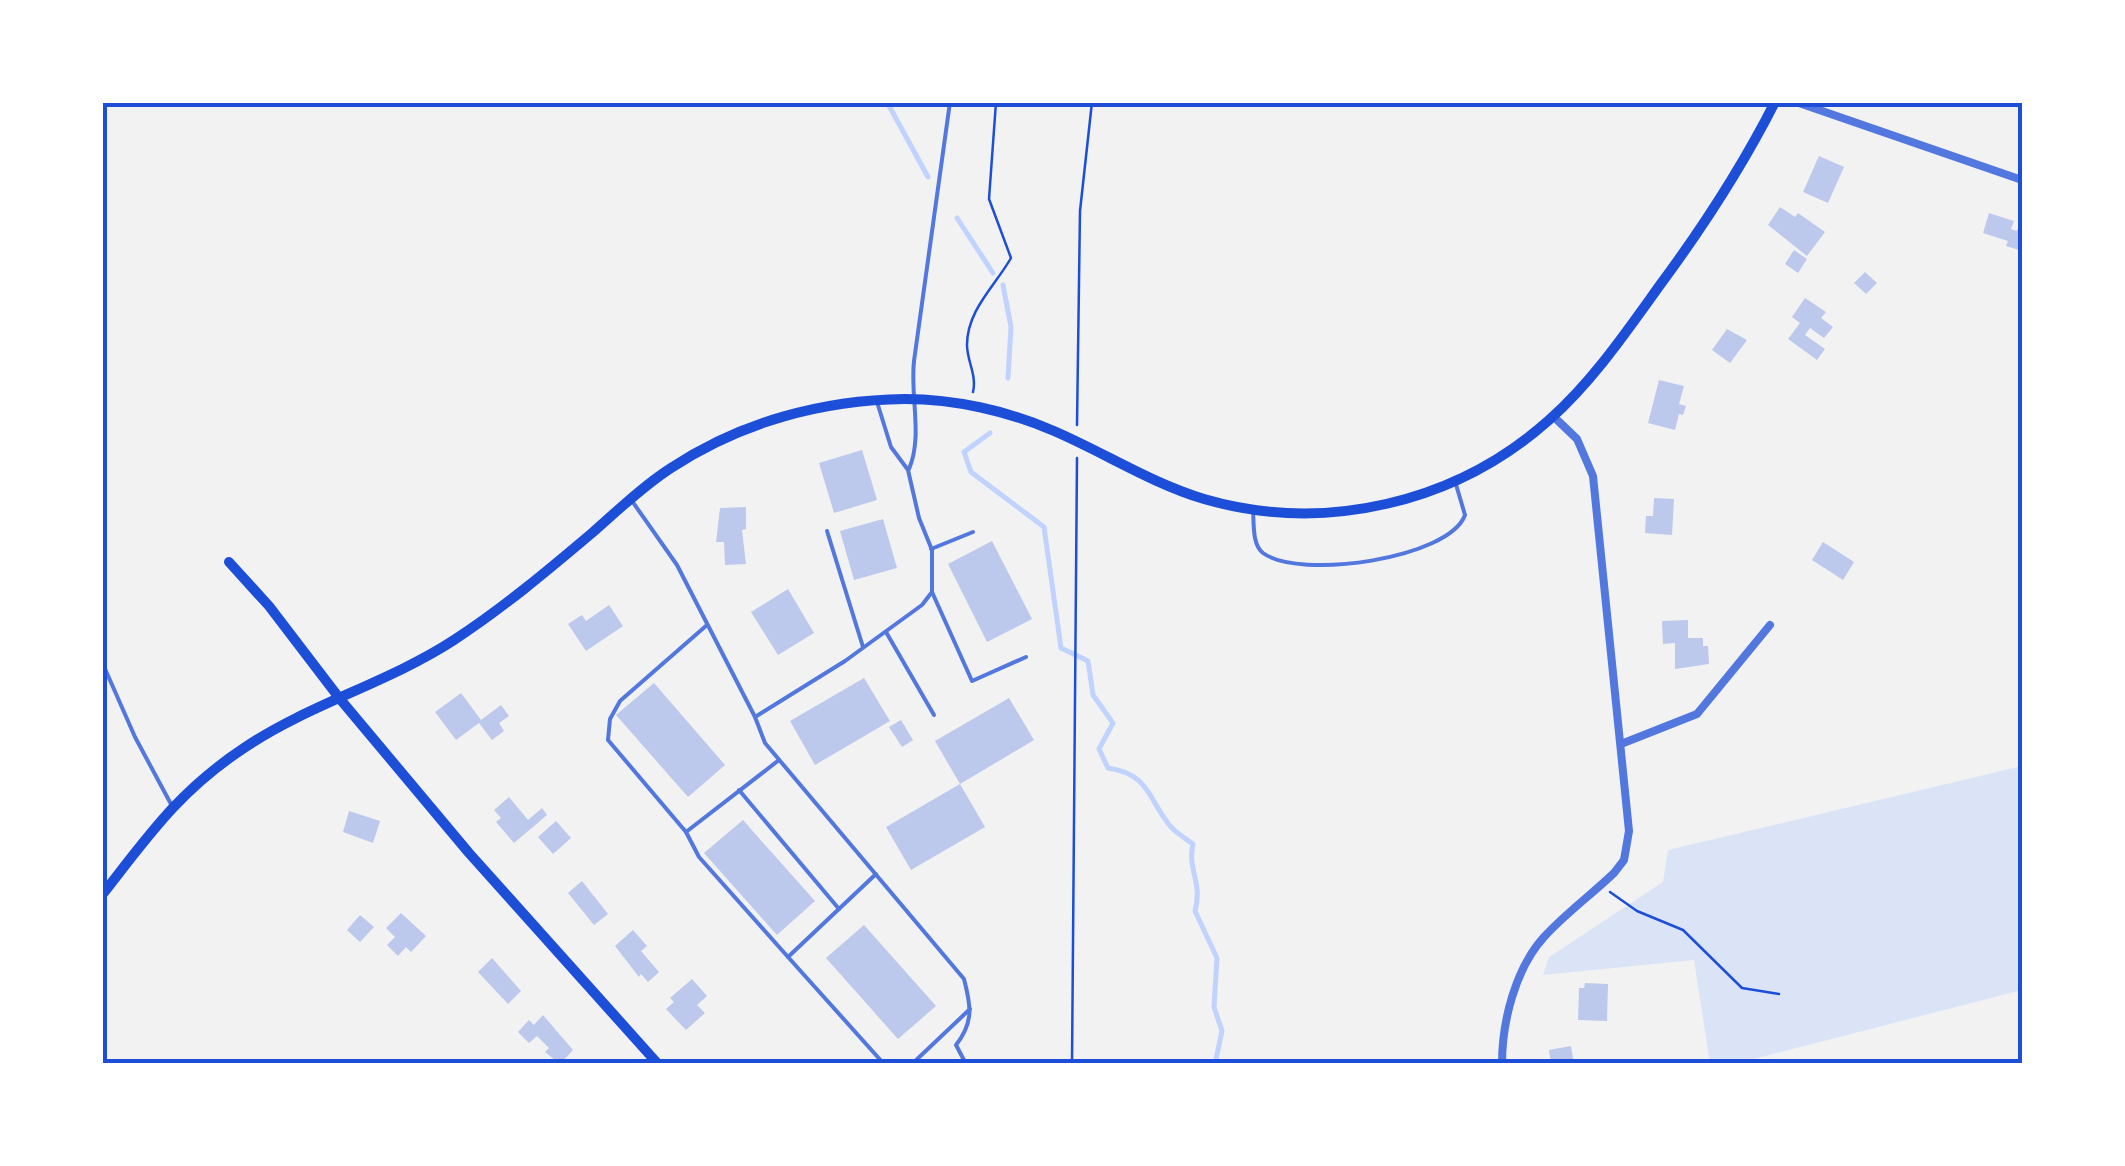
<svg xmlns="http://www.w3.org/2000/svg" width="2125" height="1166" viewBox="0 0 2125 1166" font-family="Raleway,sans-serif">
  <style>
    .green { fill: #dbe4f7 }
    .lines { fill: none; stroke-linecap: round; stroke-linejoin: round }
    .stream { stroke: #bfd3fe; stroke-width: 5 }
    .building { fill: #bdc9ec }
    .path { stroke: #1d4ed8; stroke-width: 2.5 }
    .service { stroke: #5277de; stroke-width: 4 }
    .minor { stroke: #5277de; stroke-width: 8 }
    .secondary { stroke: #1d4ed8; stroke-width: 10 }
    .neatline { fill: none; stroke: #1d4ed8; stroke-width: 4 }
  </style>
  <rect width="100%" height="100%" fill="#f2f2f2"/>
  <polygon class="green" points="2022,766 2022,990 1738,1063 1710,1064 1694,960 1543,975 1549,957 1663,882 1668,850"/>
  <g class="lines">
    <g class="stream">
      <polyline points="887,102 928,177"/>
      <polyline points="957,218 993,273"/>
      <polyline points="1003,285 1011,327 1008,378"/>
      <path d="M990,433L964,452L971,472L1044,527L1061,648L1088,661L1093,695L1113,723L1099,749L1108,768C1151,774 1148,801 1172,828C1178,834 1186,839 1193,844C1187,871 1203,881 1195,911L1217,958L1214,1007L1222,1031L1215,1064"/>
    </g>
  </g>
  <g class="building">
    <polygon points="1819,156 1844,167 1828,203 1803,192"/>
    <polygon points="1780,207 1795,217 1798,213 1825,232 1807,256 1768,225"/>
    <polygon points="1989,213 2014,221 2011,229 2017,231 2020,222 2022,223 2022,251 2006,246 2008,241 1983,233"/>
    <polygon points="1794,250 1807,259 1798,273 1785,264"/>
    <polygon points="1865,272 1877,283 1866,294 1854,283"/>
    <polygon points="1805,298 1826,312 1821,318 1833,327 1824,338 1810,328 1805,335 1825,349 1817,360 1788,339 1800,323 1792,317"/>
    <polygon points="1727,329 1747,340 1730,363 1712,350"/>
    <polygon points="1659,380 1684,386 1679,404 1686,406 1683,415 1679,414 1675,430 1648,423"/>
    <polygon points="862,450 877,500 834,513 819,463"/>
    <polygon points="1654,498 1674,499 1672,535 1645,533 1646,516 1653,516"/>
    <polygon points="746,507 746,529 742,530 746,564 725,565 724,542 716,542 720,508"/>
    <polygon points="883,519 897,568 854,580 840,531"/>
    <polygon points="992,541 1032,619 987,642 948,564"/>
    <polygon points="1823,542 1854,562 1843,580 1812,560"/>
    <polygon points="788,589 814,633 778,655 751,612"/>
    <polygon points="609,605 623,626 586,651 568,624 582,615 586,621"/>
    <polygon points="1688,620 1688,638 1703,638 1703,646 1708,646 1709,664 1675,669 1675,643 1663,644 1662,621"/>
    <polygon points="864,678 890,721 815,765 790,721"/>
    <polygon points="654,683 725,765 688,797 616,715"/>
    <polygon points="461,693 481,720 501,705 509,716 499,723 504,731 492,740 479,723 456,740 435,712"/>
    <polygon points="1009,698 1034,740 960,784 935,741"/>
    <polygon points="901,720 913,740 902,747 889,727"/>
    <polygon points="960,784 985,827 911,870 886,827"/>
    <polygon points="509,797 528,820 542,808 547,815 514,843 496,822 501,818 494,810"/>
    <polygon points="349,811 380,821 373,843 343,832"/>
    <polygon points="743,820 815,901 777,935 704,853"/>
    <polygon points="556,821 571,838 553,854 538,837"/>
    <polygon points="582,881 608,914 594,925 568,893"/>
    <polygon points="401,913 426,936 411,952 406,947 398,956 387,945 395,937 386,928"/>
    <polygon points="360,915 374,927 360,942 347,930"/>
    <polygon points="864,925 936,1006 898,1039 826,958"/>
    <polygon points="633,930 647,946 641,951 659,972 648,982 641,974 639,977 615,946"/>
    <polygon points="492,958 521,991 508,1004 478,972"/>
    <polygon points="692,979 707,996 697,1005 705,1013 686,1030 666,1009 674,1002 670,998"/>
    <polygon points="1585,983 1608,984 1607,1021 1578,1020 1579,988 1584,988"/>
    <polygon points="543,1015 573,1050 560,1064 545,1052 549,1048 537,1036 529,1043 518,1032 529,1020 534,1025"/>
    <polygon points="1571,1046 1574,1064 1551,1064 1549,1050"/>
  </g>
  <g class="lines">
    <g class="path">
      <path d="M973,392C977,375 967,361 967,345C967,310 995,286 1011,258L989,199L996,102"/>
      <polyline points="1077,425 1080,211 1092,102"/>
      <polyline points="1610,892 1637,911 1683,930 1742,988 1779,994"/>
      <polyline points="1072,1064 1077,458"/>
    </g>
    <g class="service">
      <path d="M909,469C923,436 910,397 914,361L950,102"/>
      <path d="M632,501L677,565L755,717L765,743L964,979C971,1006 974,1022 956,1045L966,1064"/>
      <path d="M1253,509C1254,523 1252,545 1263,553C1299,580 1449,559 1465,515L1455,481"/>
      <polyline points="827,531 863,647"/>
      <polyline points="931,549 973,532"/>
      <polyline points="932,592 972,681 1026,657"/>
      <polyline points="707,625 620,701 610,719 608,740 686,832 779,760"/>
      <polyline points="886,632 934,715"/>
      <polyline points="102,662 135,737 172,806"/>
      <polyline points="755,717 845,661 922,605 932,592 932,550 919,518 908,470 891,447 877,402"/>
      <polyline points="739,790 839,909"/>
      <polyline points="686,832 699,857 788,957"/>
      <polyline points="876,874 788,957 884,1064"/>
      <polyline points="912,1064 970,1009"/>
    </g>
    <g class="minor">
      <polyline points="1796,102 2022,180"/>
      <polyline points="1621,744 1697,714 1770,625"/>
      <path d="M1502,1064C1502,1022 1515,969 1544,937C1565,914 1591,895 1614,873L1624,860L1629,831L1593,476L1577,439L1553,416"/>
    </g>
    <g class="secondary">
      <polyline points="229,562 269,606 340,699 469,853 658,1064"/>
      <path d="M102,895C149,835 179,791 244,748C309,704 388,683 454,640C503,608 547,571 592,533C617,511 643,486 671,468C741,422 822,400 905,399C955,399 1008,411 1054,431C1105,453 1151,483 1204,499C1325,534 1456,503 1549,420C1592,382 1627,331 1660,285C1703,227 1742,167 1775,102"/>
    </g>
  </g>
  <rect width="2125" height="1166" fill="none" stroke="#ffffff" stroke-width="210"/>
  <rect x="105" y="105" width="1915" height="956" class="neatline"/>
</svg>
